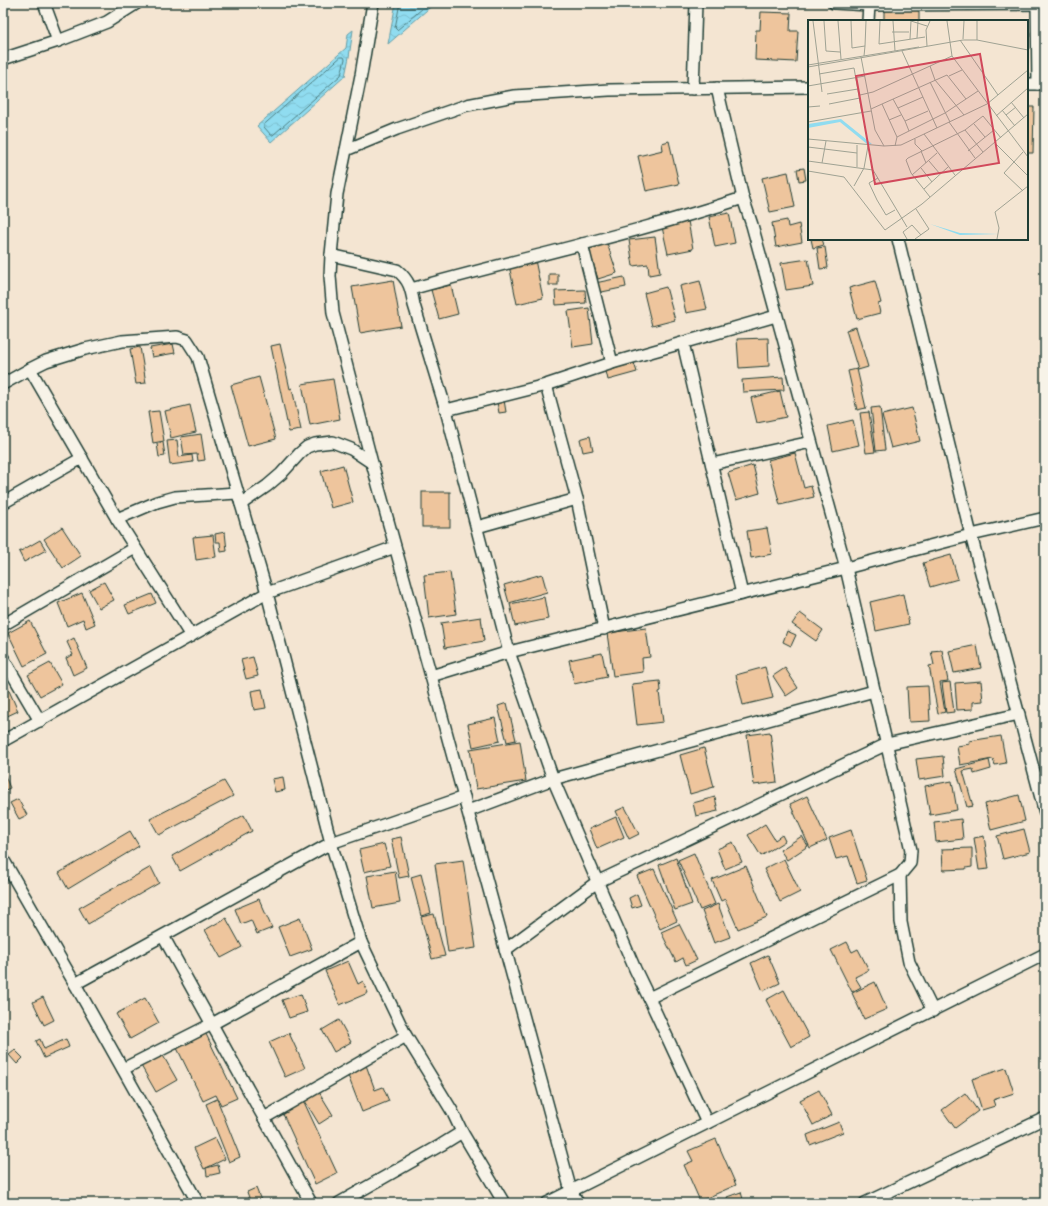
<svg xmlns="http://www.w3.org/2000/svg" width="1048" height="1206" viewBox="0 0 1048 1206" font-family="Itim,sans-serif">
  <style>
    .water { fill: url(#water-waves); stroke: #639ca5 }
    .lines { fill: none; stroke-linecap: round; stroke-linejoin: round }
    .shore { stroke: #4c7d7f; stroke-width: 1 }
    .building { fill: #eec59d; stroke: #1f3d34 }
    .minor-casing { stroke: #1f3d34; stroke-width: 14 }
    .minor { stroke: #f7f3e8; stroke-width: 11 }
    .inset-road { fill: none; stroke: #9fa293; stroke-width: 1 }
    .view { fill: #d1495b; fill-opacity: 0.15; stroke: #d1495b; stroke-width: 2 }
    .inset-edge { fill: none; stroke: #1f3d34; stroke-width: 2 }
  </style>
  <defs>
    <pattern id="water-waves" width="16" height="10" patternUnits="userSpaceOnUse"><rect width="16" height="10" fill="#90dcf0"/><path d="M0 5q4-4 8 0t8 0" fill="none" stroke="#7cbece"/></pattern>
  </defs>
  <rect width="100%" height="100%" fill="#f4e5d2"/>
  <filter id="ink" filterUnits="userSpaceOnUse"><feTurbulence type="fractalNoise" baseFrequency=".025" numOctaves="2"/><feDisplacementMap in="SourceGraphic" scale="8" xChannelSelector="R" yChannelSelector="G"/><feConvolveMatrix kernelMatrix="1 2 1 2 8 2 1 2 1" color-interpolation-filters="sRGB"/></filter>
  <g filter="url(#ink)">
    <g class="water">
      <polygon points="396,3 435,3 388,44"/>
      <polygon points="353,30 349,57 345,76 271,142 257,126 346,48 348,34"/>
    </g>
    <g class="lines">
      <g class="shore">
        <polyline points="400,3 395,28 397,30 429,3"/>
        <polygon points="341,57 344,57 345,59 341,75 273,135 271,135 264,127 264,125"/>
      </g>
    </g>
    <g class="building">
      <polygon points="919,7 919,21 884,21 884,8"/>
      <polygon points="761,12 791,13 790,31 798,31 796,62 755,60 756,30 760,30"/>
      <polygon points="1027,107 1034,107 1033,153 1027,153"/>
      <polygon points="669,141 679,184 646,191 638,156 663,150 662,143"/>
      <polygon points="804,168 806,180 799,181 797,169"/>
      <polygon points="788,172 795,207 770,212 762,178"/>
      <polygon points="729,213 735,243 715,247 709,217"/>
      <polygon points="787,220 788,227 799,224 802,242 776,247 772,223"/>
      <polygon points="688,221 693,249 668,254 662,227"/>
      <polygon points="655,237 660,273 649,275 648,264 633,266 629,240"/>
      <polygon points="811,239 822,239 824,245 813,248"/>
      <polygon points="606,240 617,273 598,279 588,246"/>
      <polygon points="825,247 828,268 820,269 817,248"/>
      <polygon points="808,259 813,286 786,290 781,263"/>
      <polygon points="535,260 543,298 517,304 509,265"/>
      <rect x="549" y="274" width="9" height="11"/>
      <polygon points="624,277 626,287 597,293 595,283"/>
      <polygon points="393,280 401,326 360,333 352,287"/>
      <polygon points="700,281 707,309 686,313 680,286"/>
      <polygon points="875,281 881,303 878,304 880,313 857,319 849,288"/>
      <polygon points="451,285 458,314 439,319 431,290"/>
      <polygon points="666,287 675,320 652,326 644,293"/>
      <polygon points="585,290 586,303 556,305 555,291"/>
      <polygon points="589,308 593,344 573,347 568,311"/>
      <polygon points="856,327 868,367 858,370 846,330"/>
      <polygon points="768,338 769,366 739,368 737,339"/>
      <polygon points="173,344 175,353 152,357 150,348"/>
      <polygon points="280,344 290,389 292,388 301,430 289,432 271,346"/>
      <polygon points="140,347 146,383 136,384 130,349"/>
      <polygon points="634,363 637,372 608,380 606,371"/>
      <polygon points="857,369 866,408 857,410 848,371"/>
      <polygon points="259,377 276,439 248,446 231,385"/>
      <polygon points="783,377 784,390 743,392 742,380"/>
      <polygon points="333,379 340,419 310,425 302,384"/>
      <polygon points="780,391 786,417 757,423 751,398"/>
      <polygon points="504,400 506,412 499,413 497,402"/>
      <polygon points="190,405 196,432 171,438 165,411"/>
      <polygon points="880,407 885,450 876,451 871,408"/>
      <polygon points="912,408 920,441 891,448 882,415"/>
      <polygon points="159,411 164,441 153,443 148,412"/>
      <polygon points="869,412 875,452 866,453 860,413"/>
      <polygon points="853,420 859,445 833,451 828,426"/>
      <polygon points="201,434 205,460 198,461 197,454 184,455 181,437"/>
      <polygon points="590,436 593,450 583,452 580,439"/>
      <polygon points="177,440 179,457 192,455 193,462 170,465 167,441"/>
      <polygon points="163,442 165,456 159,457 157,444"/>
      <polygon points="795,453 804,488 811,486 814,497 780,505 768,460"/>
      <polygon points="343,465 353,502 331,508 321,471"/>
      <polygon points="753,465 760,493 736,500 728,473"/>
      <rect x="422" y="492" width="28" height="35"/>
      <polygon points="62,527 81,556 63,568 44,539"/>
      <polygon points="767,528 772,554 751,558 747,531"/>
      <polygon points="225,532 227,551 221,552 220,542 216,542 215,534"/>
      <polygon points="213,535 216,557 196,560 193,537"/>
      <polygon points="40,540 46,550 24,562 19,552"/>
      <polygon points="951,555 958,579 930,587 923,563"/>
      <polygon points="450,572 456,614 429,618 424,575"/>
      <polygon points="542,574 547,592 509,603 504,585"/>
      <polygon points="104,582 114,600 99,608 89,590"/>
      <polygon points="82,593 95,624 86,628 83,619 67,626 58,603"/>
      <polygon points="152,594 156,603 129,614 125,605"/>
      <polygon points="903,594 909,624 876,631 870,602"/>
      <polygon points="544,597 548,619 515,626 510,604"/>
      <polygon points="800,613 823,630 816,641 792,624"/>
      <polygon points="481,617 484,641 445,648 441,623"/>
      <polygon points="30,621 47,654 24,666 8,633"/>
      <polygon points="646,628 650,657 642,658 643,672 613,676 607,633"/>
      <polygon points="787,631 796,635 791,646 783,642"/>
      <polygon points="74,638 87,668 73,675 66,658 73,655 67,642"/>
      <polygon points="977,645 981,668 954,673 949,651"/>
      <polygon points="942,650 948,681 940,682 945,712 938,714 929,666 934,665 931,651"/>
      <polygon points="602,653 607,677 574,684 569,660"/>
      <polygon points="253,657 258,676 246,679 241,660"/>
      <polygon points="50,663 62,684 40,696 28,675"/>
      <polygon points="765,667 773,698 743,705 736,675"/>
      <polygon points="785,668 798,688 786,696 773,676"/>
      <polygon points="3,677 18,711 3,718"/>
      <polygon points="660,681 661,691 659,692 663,722 637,725 632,684"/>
      <polygon points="981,681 983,701 973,702 973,709 957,710 955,683"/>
      <polygon points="950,682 954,712 946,713 942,683"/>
      <polygon points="928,686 930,721 909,722 907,687"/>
      <polygon points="262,689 266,708 254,710 251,691"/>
      <polygon points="507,703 516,740 507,742 498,706"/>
      <polygon points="495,718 500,741 473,747 468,724"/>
      <polygon points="770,732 777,782 754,785 747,735"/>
      <polygon points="1001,736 1006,763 995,765 993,759 960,765 957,746 970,744 969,741"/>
      <polygon points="520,741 526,781 476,789 470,749"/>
      <polygon points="704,748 714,787 690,794 680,755"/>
      <polygon points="943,756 945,776 919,780 916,759"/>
      <polygon points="989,760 991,769 974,774 973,769 963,771 973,806 967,807 956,769"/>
      <polygon points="3,771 10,788 3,791"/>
      <polygon points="283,777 285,790 275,792 272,779"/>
      <polygon points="224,781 233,796 159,835 150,819"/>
      <polygon points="952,781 957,810 930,815 925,786"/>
      <polygon points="1019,795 1025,821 991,830 985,804"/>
      <polygon points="807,796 827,840 810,848 790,804"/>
      <polygon points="715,797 718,811 696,816 693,803"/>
      <polygon points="18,799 27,815 19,819 10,803"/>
      <polygon points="625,807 639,834 629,839 616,811"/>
      <polygon points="244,815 252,831 180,871 172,856"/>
      <polygon points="616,817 624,837 597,849 589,829"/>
      <polygon points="961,819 963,839 936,842 934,822"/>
      <polygon points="765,824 775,840 782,835 785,841 761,856 748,835"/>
      <polygon points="1024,829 1030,852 1003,859 997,836"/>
      <polygon points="851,830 867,880 857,883 848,856 836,859 829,838"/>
      <polygon points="130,831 139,846 68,889 59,873"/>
      <polygon points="802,836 808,846 787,860 780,850"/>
      <polygon points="984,836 989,869 979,870 974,838"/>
      <polygon points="401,837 409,876 399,878 391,839"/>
      <polygon points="733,842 742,862 725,869 717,849"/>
      <polygon points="384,844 390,866 364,872 359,850"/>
      <polygon points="972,848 972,867 966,868 966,869 943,870 942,849"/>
      <polygon points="694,853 715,904 700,910 678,860"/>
      <polygon points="676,858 692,904 675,910 659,865"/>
      <polygon points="784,859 800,892 780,902 764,869"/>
      <polygon points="463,860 476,948 448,952 435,864"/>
      <polygon points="746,866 767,917 738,929 725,899 721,901 712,880"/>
      <polygon points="151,867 159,883 88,924 79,908"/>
      <polygon points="654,869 677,921 660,929 637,876"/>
      <polygon points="395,871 400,903 373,908 367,876"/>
      <polygon points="421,874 431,913 421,916 411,877"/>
      <polygon points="637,894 641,905 632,908 629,898"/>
      <polygon points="259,899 272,928 257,934 251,920 241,924 235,909"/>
      <polygon points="718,904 730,937 714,943 702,911"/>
      <polygon points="434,914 445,956 432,959 421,917"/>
      <polygon points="226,918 242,947 221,958 205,930"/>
      <polygon points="300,918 312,949 290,957 278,927"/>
      <polygon points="679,924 697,960 686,965 683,958 676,962 661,932"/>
      <polygon points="847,942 852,952 858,949 869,970 855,977 861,987 852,992 831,950"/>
      <polygon points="768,955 780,983 763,991 751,963"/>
      <polygon points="348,961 358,984 363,981 368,993 340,1005 325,971"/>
      <polygon points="875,982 887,1009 864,1019 852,993"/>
      <polygon points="784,990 809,1037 791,1047 766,1000"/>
      <polygon points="301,994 307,1012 289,1018 282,1000"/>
      <polygon points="43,997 54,1020 44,1025 33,1002"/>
      <polygon points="145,998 159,1023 130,1039 116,1014"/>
      <polygon points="339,1020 351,1042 334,1052 322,1030"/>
      <polygon points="205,1032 237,1098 221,1105 216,1095 203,1101 176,1046"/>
      <polygon points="289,1033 305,1068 285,1077 269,1042"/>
      <polygon points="40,1039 44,1049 66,1039 69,1047 44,1058 36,1041"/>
      <polygon points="15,1050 23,1058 17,1064 9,1055"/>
      <polygon points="161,1052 177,1080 156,1092 140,1064"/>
      <polygon points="366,1065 375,1090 383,1087 389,1101 362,1112 347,1073"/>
      <polygon points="1006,1068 1014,1093 993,1100 995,1106 982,1110 972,1079"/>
      <polygon points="819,1090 832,1115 813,1125 800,1100"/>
      <polygon points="319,1092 333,1115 319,1124 305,1101"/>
      <polygon points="965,1093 978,1111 955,1128 942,1110"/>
      <polygon points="217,1099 240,1157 229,1162 206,1104"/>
      <polygon points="304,1102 337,1173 315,1184 282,1112"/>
      <polygon points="839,1122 843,1132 810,1145 807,1135"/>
      <polygon points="215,1138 225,1159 204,1169 194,1148"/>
      <polygon points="716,1139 736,1185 700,1201 684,1165 693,1161 688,1151"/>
      <polygon points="218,1165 220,1173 207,1176 206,1168"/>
      <polygon points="256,1188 262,1203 251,1203 247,1192"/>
      <polygon points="741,1192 744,1203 729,1203 727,1197"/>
    </g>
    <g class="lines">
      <defs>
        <g id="minor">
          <polyline points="44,3 58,41"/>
          <polyline points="834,3 869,5 1045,4"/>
          <polyline points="1037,3 1038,84"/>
          <polyline points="868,21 869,5"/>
          <polyline points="3,59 58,41 107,22 137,3"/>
          <polyline points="1027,84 1044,84"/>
          <polyline points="717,88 743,198"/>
          <polyline points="693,89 696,3"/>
          <polyline points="346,150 361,75 373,3"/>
          <polyline points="898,239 971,535 1045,813"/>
          <polyline points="582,244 612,363"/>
          <path d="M331,255L397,270C410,281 411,289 414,305L446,410L509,652L553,779L635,969L649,998L707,1123"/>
          <path d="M411,289C521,258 634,234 743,198L752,225L846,568L911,850L910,863L900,875L649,998"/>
          <polyline points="683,343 742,594"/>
          <polyline points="30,369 117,519 191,636"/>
          <polyline points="3,384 30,369 46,361 85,349 122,341 177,337 187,340 198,357 267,593 331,843 361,942 406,1036 452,1111 462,1132 441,1145 339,1203"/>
          <polyline points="546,385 612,363 776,316"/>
          <polyline points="446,410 546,385 577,499 604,629"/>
          <polyline points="712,464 811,442"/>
          <polyline points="3,503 82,458"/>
          <polyline points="241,504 267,486 281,474 300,453 307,447 315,444 333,442 351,449 372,463"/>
          <polyline points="117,519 157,502 175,497 237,493"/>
          <polyline points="477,527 577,499"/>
          <polyline points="3,625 135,548"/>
          <polyline points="3,658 40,721"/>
          <polyline points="431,676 509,652 846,568 971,535 1045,518"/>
          <polyline points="3,741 267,593 395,547"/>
          <polyline points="468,811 553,779 874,691"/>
          <polyline points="3,859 75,984 198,1203"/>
          <polyline points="900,875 901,922 909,962 933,1011"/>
          <polyline points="163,936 311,1203"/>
          <polyline points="505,950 597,882 887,744 1019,714"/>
          <polyline points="75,984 331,843 464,797"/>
          <polyline points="123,1069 212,1024 361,942"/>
          <polyline points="264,1118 406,1036"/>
          <polyline points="462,1132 504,1203"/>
          <polyline points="547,1203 1045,954"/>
          <polyline points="578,1203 571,1191 431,676 372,463 333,313 330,276 331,255 337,194 346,150 397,129 467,105 514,96 609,90 809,87"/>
          <polyline points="865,1203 1045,1118"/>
        </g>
      </defs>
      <use href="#minor" class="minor-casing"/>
      <use href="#minor" class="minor"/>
    </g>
  </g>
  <g transform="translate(808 20)">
    <rect width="220" height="220" fill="#f4e5d2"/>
    <path d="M33,99L64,124H59L32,102L0,108V104ZM122,204L152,213L191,214L152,215Z" fill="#90dcf0"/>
    <path class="inset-road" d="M5,1L14,72M16,1L18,31L32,32M30,1L33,39M43,1L44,28L57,26L56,36M72,1L71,24L117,17M85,1L87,31M103,1L119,6M139,1L144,36L220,137M169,1V20M84,12H101M109,18L110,1M102,19L103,1M155,19L156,1M152,20L190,75M57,26L58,1M119,26L118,10L122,1M94,31L129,108M53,37L67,110L76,126L93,125L179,84L220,50M0,45L111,27M122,46L127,60L156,95M0,47L155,20H169L220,30M11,54L46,48L54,93M141,56L154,50M122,62L142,102M0,66L57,56M19,74L50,69M52,75L65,72L144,36M85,79L97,101M203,82L216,98M21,84L52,78M0,87L12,86M90,88L115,77M63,89L74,84M194,90L207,106M198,95L208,87M188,96L220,68M81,100L93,95M0,102L63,91M141,102L167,138M166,104L177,117M157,110L175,132M101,111L97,101L120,91M116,114L147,155M89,117L137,93L170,71M0,119L76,126M107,119V124L114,131M187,123L220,156M87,126L89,117L74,84L139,55L158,79M0,127L49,133M113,131L118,143M160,131L186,110M215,132L196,153L215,171M0,141L65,150L99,207M121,141L132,154M14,143L18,121M49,147V125M113,148L124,162M0,151L36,157L77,210L114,184L220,94M104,155L129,133M70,158L61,163L69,180L78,195L87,190M46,166L56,148L60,126M116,169L140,147M122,177L103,153L98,140L100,138L157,110L175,96L193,118M99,219L95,212L104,205L113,215M107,219L121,209L108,189M189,219L191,208L187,192L220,166"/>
    <path class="view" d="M172,34L191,143L67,164L48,56Z"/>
    <rect width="220" height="220" class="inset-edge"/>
  </g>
  <rect width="1048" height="1206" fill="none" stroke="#f7f3e8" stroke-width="16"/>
  <rect x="8" y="8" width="1032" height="1190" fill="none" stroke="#1f3d34" stroke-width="1.5" filter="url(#ink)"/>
</svg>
